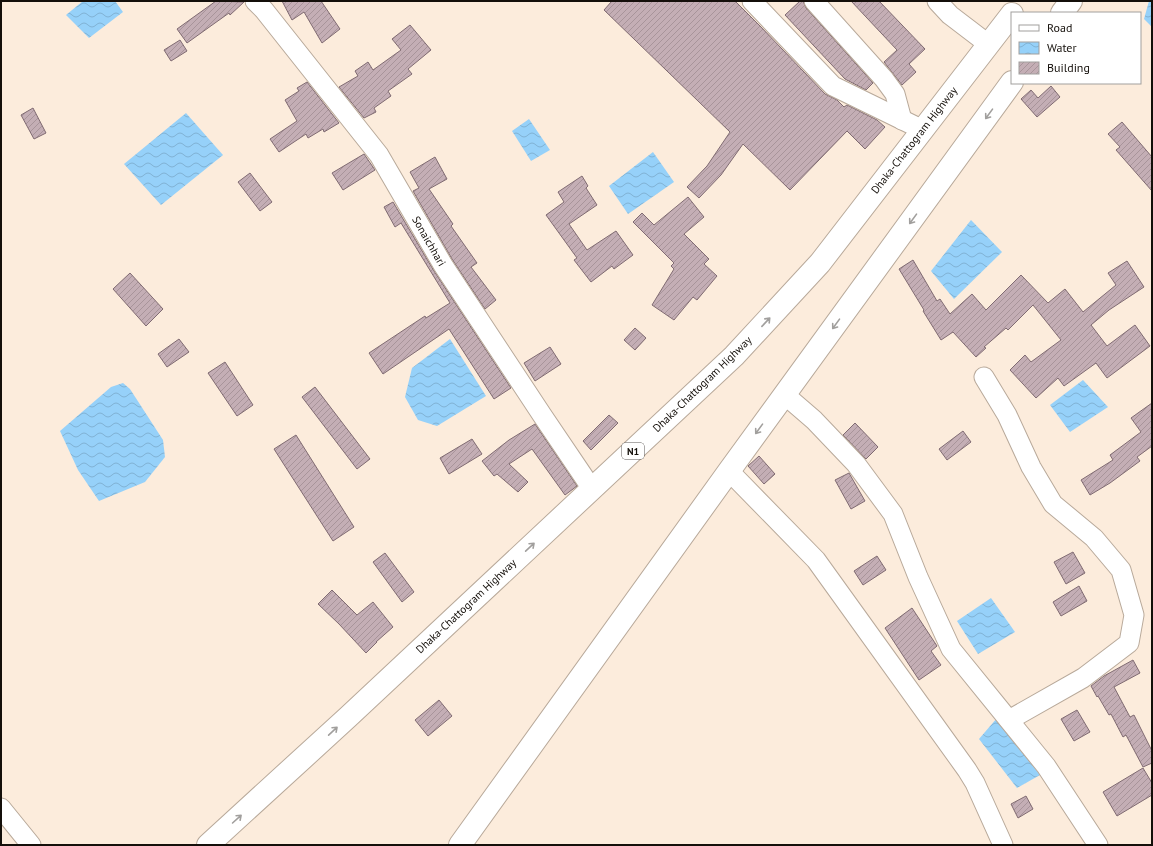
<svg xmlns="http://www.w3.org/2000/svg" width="1153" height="846" viewBox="0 0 1153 846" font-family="'PT Sans',sans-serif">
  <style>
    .water { fill: url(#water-waves) }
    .building { fill: url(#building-hatch); stroke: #806b72 }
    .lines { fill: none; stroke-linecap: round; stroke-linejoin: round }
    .minor-casing { stroke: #b8a99a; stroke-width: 21 }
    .highway-casing { stroke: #b8a99a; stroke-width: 24 }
    .minor { stroke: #fff; stroke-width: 19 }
    .highway { stroke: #fff; stroke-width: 22 }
    .oneway { stroke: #a19f9d }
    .labels { text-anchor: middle; stroke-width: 3; stroke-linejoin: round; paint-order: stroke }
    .shield { fill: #fff; stroke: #5a5754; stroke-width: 1 }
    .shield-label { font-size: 10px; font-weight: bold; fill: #140f0a }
    .street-label { font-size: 11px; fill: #140f0a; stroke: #fff }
  </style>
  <defs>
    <pattern id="water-waves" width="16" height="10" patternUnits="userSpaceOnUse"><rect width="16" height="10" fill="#96d1f9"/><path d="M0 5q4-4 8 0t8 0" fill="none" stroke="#80b2d4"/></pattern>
    <pattern id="building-hatch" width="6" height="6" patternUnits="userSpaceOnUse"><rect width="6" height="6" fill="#c4aeb5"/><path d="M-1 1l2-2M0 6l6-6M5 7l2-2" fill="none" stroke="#a8949a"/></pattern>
  </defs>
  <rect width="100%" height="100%" fill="#fcecdc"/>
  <g class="water">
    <polygon points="83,1 115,1 123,12 89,38 66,15"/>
    <polygon points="1149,1 1152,1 1152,27 1144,19"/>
    <polygon points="186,113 223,155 161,205 124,164"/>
    <polygon points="529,119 550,150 531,161 512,131"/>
    <polygon points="653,152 674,182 628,214 609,186"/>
    <polygon points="971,220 1002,252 954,299 931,271"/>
    <polygon points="450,339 486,396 437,426 418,420 405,397 412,368"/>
    <polygon points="1083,380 1108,407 1070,432 1050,405"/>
    <polygon points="123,383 130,389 163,440 165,457 145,482 99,501 78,470 60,431 111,387"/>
    <polygon points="991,598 1015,632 978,654 957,621"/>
    <polygon points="997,718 1040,775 1017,788 979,739"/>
  </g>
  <g class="building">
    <polygon points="216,1 244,2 230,15 229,13 187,43 177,29"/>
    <polygon points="282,1 321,1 340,29 322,43 304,12 292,20"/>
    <polygon points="612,1 735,1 760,26 825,94 837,100 844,107 847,105 877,120 885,127 865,149 847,131 790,190 743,144 721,175 699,198 687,187 707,166 730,132 604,10"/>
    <polygon points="800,1 803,1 806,8 873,83 866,90 845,79 785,15"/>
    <polygon points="851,1 879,1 925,49 909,64 916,72 902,85 884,62 897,50"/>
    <polygon points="410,25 431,50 408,69 412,74 388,91 391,96 374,108 376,112 364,118 339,87 358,76 355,71 368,62 373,70 401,50 392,39"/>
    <polygon points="180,40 187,51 171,61 164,50"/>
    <polygon points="307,82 339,123 324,132 323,129 308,138 306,134 279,152 270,139 297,121 285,100 299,91 297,88"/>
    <polygon points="1051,86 1060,97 1037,117 1021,99 1031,90 1038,98"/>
    <polygon points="33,108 46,133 34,139 21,115"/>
    <polygon points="1122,122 1152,157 1152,191 1116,150 1120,147 1108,134"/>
    <polygon points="364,154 375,170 343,190 332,173"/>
    <polygon points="435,157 447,179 429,189 453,224 451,226 477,263 471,267 496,300 485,309 452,259 413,191 419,188 410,172"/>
    <polygon points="250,173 272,202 260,211 238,182"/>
    <polygon points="582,176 588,186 586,188 597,205 569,224 587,250 616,231 633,255 614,269 612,266 591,282 574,260 577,258 546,215 564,202 558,192"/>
    <polygon points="688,197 704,217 684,234 709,259 704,264 717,276 697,300 693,297 674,320 652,305 674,269 671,266 674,263 633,222 642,213 654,225"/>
    <polygon points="393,202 434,271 511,388 494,399 449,329 383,374 369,353 425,316 426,318 450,303 401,223 395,227 384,207"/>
    <polygon points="913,260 937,301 940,299 950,314 972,294 986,310 1021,275 1048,303 1065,289 1083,312 1116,285 1108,273 1127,261 1144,287 1109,310 1091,325 1107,346 1135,325 1150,346 1107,378 1096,363 1064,386 1058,378 1036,398 1010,370 1025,355 1031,362 1061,340 1033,305 1008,330 1006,328 984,347 986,348 976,357 953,332 941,340 923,311 924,310 899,269"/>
    <polygon points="130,273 163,309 146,326 113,289"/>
    <polygon points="635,328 646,338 635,350 624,340"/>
    <polygon points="179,339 189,352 167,367 158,354"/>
    <polygon points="550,347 561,364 535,381 524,363"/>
    <polygon points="225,362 253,405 237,416 208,373"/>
    <polygon points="315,387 370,459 357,469 302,397"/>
    <polygon points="1152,403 1152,446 1137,457 1140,461 1110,483 1090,495 1081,480 1113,460 1110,455 1141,432 1131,418"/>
    <polygon points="609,415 618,423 591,450 583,441"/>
    <polygon points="855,423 878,447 866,459 843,435"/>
    <polygon points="535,424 577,486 565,495 532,449 509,464 528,482 518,492 497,474 494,476 482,461 509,440"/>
    <polygon points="963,431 971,442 947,460 939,449"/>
    <polygon points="296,435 354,527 333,541 274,449"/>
    <polygon points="472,439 482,454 449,474 440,458"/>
    <polygon points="759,456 775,474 764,484 748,466"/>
    <polygon points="849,473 865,501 851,509 835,480"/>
    <polygon points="1073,552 1085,573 1066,584 1054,562"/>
    <polygon points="385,553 414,592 402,602 373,562"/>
    <polygon points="877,556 886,570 863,585 854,571"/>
    <polygon points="1079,586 1087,601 1061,616 1053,602"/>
    <polygon points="332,590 357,615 373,602 393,627 376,642 377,642 366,653 339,624 318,604"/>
    <polygon points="912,608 937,646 931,651 941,665 919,680 885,628"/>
    <polygon points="1133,660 1140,673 1114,687 1130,717 1134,715 1152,751 1152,763 1143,767 1126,735 1123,737 1111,714 1109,715 1098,696 1097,697 1091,686 1104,676"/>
    <polygon points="439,700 452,716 428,736 415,720"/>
    <polygon points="1077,710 1090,732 1074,741 1061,719"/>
    <polygon points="1143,768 1152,783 1152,795 1117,816 1103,792"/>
    <polygon points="1026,796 1033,809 1018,818 1011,804"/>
  </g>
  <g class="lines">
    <defs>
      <g id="minor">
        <polyline points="255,1 264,10 379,155 443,265 542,415 592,489"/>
        <polyline points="752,1 833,86 923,130"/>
        <polyline points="814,1 884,79 895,94 902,120"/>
        <polyline points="937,1 950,15 988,44"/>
        <polyline points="984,377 1007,415 1031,467 1053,504 1094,538 1121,570 1134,615 1129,643 1083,678 1009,720"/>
        <polyline points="785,395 814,420 856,464 893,514 918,577 951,649 1046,766 1098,845"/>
        <polyline points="729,471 816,560 967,770 975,783 1003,845"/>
        <polyline points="1,808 31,845"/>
      </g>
      <g id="highway">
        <polyline points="1062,13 1071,1"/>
        <polyline points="208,845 348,717 734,356 820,263 1012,14"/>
        <polyline points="460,845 729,471 1012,82"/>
      </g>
    </defs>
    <use href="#minor" class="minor-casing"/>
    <use href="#highway" class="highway-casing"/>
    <use href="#minor" class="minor"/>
    <use href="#highway" class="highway"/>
  </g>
  <defs><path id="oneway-shaft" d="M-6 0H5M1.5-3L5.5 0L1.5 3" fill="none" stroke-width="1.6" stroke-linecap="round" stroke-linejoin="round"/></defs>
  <g class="oneway">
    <use href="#oneway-shaft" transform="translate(989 114) rotate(126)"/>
    <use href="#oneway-shaft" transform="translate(913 219) rotate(126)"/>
    <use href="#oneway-shaft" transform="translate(766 322) rotate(-47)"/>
    <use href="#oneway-shaft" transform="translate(836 324) rotate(126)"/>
    <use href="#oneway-shaft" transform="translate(759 429) rotate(126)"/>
    <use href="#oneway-shaft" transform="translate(530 547) rotate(-43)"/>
    <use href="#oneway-shaft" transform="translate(333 731) rotate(-43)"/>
    <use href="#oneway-shaft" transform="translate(237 819) rotate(-42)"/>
  </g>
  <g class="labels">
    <rect class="shield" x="622" y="443" width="22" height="16" rx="3"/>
    <g class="shield-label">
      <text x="633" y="455">N1</text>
    </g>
    <g class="street-label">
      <text transform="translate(914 140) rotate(-52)" y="4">Dhaka-Chattogram Highway</text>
      <text transform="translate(429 241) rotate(60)" y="4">Sonaichhari</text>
      <text transform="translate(702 384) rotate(-44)" y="4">Dhaka-Chattogram Highway</text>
      <text transform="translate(466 606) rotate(-43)" y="4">Dhaka-Chattogram Highway</text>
    </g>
  </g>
  <rect width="1153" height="846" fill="none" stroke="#140f0a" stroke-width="4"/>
  <rect x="1011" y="12" width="130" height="72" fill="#ffffff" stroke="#a19f9d"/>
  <rect x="1019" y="25" width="20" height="6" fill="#ffffff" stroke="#a19f9d"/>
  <text x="1047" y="32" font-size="12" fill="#140f0a">Road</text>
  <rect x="1019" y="42" width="20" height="12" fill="url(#water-waves)" stroke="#a19f9d"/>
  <text x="1047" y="52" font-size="12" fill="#140f0a">Water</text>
  <rect x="1019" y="62" width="20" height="12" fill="url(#building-hatch)" stroke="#a19f9d"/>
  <text x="1047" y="72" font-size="12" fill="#140f0a">Building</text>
</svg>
